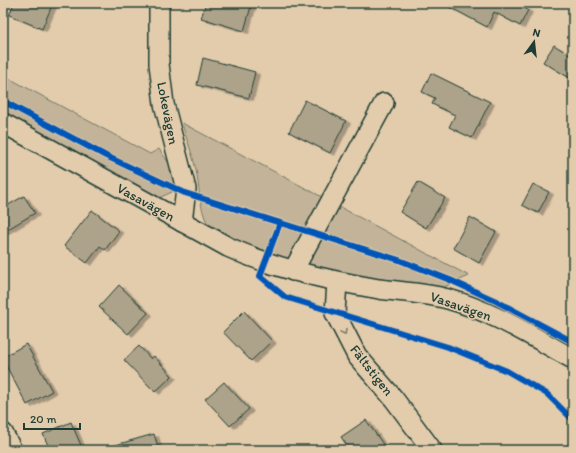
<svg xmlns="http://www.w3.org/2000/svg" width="576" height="453" viewBox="0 0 576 453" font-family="Itim,sans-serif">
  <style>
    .green { fill: #c3b499; stroke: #717866 }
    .building { fill: #ada38a; stroke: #1f3d34; filter: url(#shadow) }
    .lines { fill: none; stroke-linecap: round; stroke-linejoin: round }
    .minor-casing { stroke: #1f3d34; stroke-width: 22 }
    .minor { stroke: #e3ccac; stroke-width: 19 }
    .cycleway-casing { stroke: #e3ccac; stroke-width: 8 }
    .cycleway { stroke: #0057b8; stroke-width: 6 }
    .oneway { stroke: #777d6a }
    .labels { text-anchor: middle; stroke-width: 3; stroke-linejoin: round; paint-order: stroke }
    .street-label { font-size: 14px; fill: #1f3d34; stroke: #e3ccac }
  </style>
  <defs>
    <filter id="shadow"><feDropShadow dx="4.5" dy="2.5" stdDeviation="0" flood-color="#0004"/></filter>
  </defs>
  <rect width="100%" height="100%" fill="#e3ccac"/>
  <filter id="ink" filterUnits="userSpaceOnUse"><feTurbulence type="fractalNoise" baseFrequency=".025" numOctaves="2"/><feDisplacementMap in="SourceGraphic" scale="8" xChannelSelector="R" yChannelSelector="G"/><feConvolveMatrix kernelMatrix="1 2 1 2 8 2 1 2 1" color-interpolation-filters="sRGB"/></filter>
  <g filter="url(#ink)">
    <g class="green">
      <path d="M3,75L150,154L159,149C170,166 180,172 172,192L159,198L3,113Z"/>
      <path d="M182,123L326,199L289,260L275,258L212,231C197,210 201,186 194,162C191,149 185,136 182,123Z"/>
      <polygon points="338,206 469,276 444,287 358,279 311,268 306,262"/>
    </g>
    <g class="building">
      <polygon points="14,3 53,3 42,29 9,15"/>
      <polygon points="206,3 252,3 244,31 201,18"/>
      <polygon points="442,3 515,3 528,10 520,26 494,12 487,27"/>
      <polygon points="554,45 573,57 573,80 543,62"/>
      <polygon points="203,58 255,72 249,98 197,85"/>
      <polygon points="431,73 490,102 472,138 449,127 455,115 432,104 435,98 422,92"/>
      <polygon points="305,100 346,121 330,153 289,132"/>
      <polygon points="418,182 445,198 426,228 400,212"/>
      <polygon points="533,184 549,192 538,213 522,205"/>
      <polygon points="24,196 35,213 3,232 3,208"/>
      <polygon points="92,210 119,231 105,250 100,246 87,263 64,246"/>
      <polygon points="470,217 496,232 479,263 453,248"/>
      <polygon points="119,285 148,313 128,334 99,307"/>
      <polygon points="244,311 272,341 251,361 223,332"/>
      <polygon points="26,344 52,391 27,405 3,360 3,357"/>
      <polygon points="139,346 151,359 154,356 172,376 155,392 124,360"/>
      <polygon points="224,382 249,409 230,426 205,399"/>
      <polygon points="366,420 387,450 350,450 341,437"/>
      <polygon points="71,422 83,450 50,450 43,434"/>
      <polygon points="154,434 159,450 113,450 112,446"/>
    </g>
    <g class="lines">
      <defs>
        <g id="minor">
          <polyline points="159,3 159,64 164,104 186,189 182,222"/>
          <path d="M3,123L228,247C276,269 327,280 379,289C402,292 425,293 448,299C492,311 533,337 573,359"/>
          <polyline points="293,271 384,103"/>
          <polyline points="337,282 335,313 357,356 394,399 432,450"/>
          <polyline points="3,433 12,450"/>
        </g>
      </defs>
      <use href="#minor" class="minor-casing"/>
      <use href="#minor" class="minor"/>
      <defs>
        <g id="cycleway">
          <polyline points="3,101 106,156 185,193 399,260 450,280 496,301 573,342"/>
          <polyline points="280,223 260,276 285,297 448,347 507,371 547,394 573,420"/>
        </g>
      </defs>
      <use href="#cycleway" class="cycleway-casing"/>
      <use href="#cycleway" class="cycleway"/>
    </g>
    <defs><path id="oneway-chevron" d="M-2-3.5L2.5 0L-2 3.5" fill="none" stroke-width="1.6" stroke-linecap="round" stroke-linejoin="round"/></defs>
    <use class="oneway" href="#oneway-chevron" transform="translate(344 332) rotate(62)"/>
  </g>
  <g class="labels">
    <g class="street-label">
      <text transform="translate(168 113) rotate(79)" y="5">Lokevägen</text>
      <text transform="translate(146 202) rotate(29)" y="5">Vasavägen</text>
      <text transform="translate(461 306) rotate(19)" y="5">Vasavägen</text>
      <text transform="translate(372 370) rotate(52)" y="5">Fältstigen</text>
    </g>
  </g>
  <rect width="576" height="453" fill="none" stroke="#e3ccac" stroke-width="16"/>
  <rect x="8" y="8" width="560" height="437" fill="none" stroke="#1f3d34" stroke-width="1.5" filter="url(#ink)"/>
  <g transform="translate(534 42) rotate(15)" stroke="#e3ccac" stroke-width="3" paint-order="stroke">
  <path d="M0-3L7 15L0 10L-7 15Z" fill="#1f3d34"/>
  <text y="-6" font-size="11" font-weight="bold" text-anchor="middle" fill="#1f3d34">N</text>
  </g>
  <path d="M24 423v6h56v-6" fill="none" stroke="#1f3d34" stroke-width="2"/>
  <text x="30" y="423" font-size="12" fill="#1f3d34" stroke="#e3ccac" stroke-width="3" paint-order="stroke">20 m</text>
</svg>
